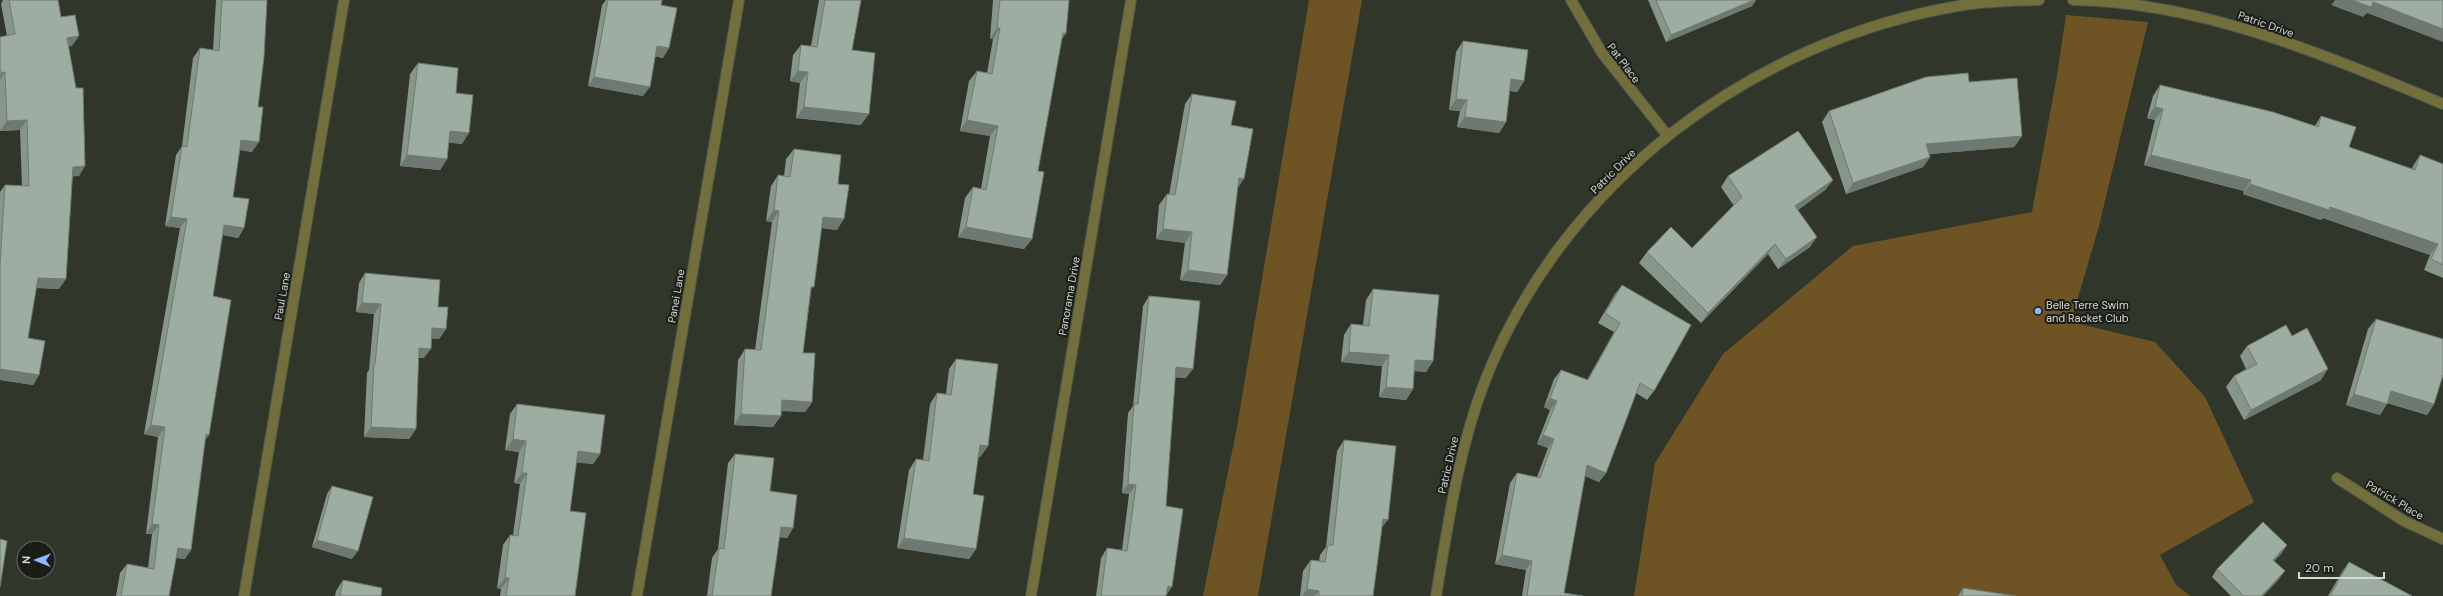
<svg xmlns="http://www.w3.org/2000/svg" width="2443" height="596" viewBox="0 0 2443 596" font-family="'DM Sans',sans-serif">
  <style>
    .green { fill: #6e5425 }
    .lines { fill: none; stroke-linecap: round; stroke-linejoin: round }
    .minor-casing { stroke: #4e5448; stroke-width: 12 }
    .minor { stroke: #726f3d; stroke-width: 10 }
    .wall { fill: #87958b }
    .shaded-wall { fill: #6e7971 }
    .building { fill: #9dada2; stroke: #6e7971 }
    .poi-dot { fill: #8bb9fc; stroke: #1a1d17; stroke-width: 1.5 }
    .labels { text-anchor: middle; stroke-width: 4; stroke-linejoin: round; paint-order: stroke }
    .street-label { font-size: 11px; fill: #d5d9d2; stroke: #1a1d17 }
    .poi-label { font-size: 11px; fill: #d5d9d2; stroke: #1a1d17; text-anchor: start }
  </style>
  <rect width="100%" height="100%" fill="#30372a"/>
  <g class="green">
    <polygon points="1309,0 1362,0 1258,596 1203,596 1237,427"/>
    <polygon points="2066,15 2148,22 2099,226 2071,322 2155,342 2205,397 2254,502 2160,555 2176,585 2190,596 1634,596 1655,463 1723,354 1853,246 2032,212 2057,75"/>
  </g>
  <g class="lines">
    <defs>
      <g id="minor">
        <polyline points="1571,0 1602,53 1667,135"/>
        <path d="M2073,0C2202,2 2325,55 2443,104"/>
        <polyline points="2337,478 2404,521 2443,539"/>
        <polyline points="244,596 344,0"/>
        <polyline points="637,596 739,0"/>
        <polyline points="1031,596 1131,0"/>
        <path d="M1436,596C1448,525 1458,453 1483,386C1560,183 1752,39 1964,5C1989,1 2014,1 2039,0"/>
      </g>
    </defs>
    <use href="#minor" class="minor-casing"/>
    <use href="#minor" class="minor"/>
  </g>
  <g class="wall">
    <polygon points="3,0 58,0 61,17 72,46 69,46 79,176 72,176 59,289 36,288 28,338 39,375 33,385 0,380 0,192 5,185 22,186 20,130 0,131 0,37 7,36 1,4"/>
    <polygon points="216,0 267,0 252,152 240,150 233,197 244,228 238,238 223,235 213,296 209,435 205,440 185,559 176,558 169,596 116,596 120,573 127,564 148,568 152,534 146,534 158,437 144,434 180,228 165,226 176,155 182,146 193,58 200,48 213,50"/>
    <polygon points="606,0 662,0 661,5 663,58 655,56 643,96 588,86 602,5"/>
    <polygon points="819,0 861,0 852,50 861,125 796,118 800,83 790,81 793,55 801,45 811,46"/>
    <polygon points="993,0 1069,0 1066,33 1061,40 1038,171 1032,239 1024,249 958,237 965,198 973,187 981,189 990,136 960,131 969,81 977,71 987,73 993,39 990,39"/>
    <polygon points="1648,0 1756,0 1752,6 1666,42"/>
    <polygon points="1463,41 1524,81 1517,92 1510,91 1506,122 1499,133 1457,127 1460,111 1449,110 1456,52"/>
    <polygon points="418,63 462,144 449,142 447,159 440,170 400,166 410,74"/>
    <polygon points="1969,82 2022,136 2014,147 1929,154 1930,157 1923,167 1846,194 1822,122 1829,111"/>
    <polygon points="2160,85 2315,126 2321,116 2349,147 2412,169 2413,166 2420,155 2443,164 2443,278 2424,270 2430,255 2323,218 2321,220 2243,194 2244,191 2144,165 2155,120 2147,118 2153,96"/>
    <polygon points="1192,94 1231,125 1237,188 1227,275 1220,285 1180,280 1185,243 1156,239 1159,205 1167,194 1169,195 1185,104"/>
    <polygon points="794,149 838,184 837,230 821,228 811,292 803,353 812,402 805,412 781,411 773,427 734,425 738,360 745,349 755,350 772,222 766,221 771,186 778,175 784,176 786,159"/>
    <polygon points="1728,176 1833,180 1825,190 1798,210 1810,247 1778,269 1768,254 1701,323 1639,263 1647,252 1692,248 1734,206 1721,187"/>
    <polygon points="365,273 438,307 446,329 439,339 432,338 424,358 418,358 416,429 409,439 364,437 367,373 369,370 374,314 356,312 359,283"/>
    <polygon points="1622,285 1654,391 1647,400 1636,393 1606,473 1599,482 1585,476 1564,593 1583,596 1522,596 1526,570 1495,564 1510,483 1517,473 1537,477 1548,448 1537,444 1550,410 1544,407 1554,379 1561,370 1587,380 1614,332 1598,323 1615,294"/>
    <polygon points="1373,289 1433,361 1426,372 1414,371 1413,389 1406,400 1379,397 1382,366 1341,362 1344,335 1351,324 1363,325 1366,300"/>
    <polygon points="1149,296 1186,378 1175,377 1166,506 1166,596 1096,596 1101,558 1107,548 1122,550 1129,494 1122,493 1128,413 1133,406 1143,306"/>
    <polygon points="2376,319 2434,404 2427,415 2387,403 2380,415 2346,405 2368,329"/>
    <polygon points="2292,336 2321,380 2244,420 2226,387 2234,376 2246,369 2240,356 2247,346"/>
    <polygon points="956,359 988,446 980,457 978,457 973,494 976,549 969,559 897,548 909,470 916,459 923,460 930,404 937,393 946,394 949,369"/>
    <polygon points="517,404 600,454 593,464 576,462 570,511 575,596 500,596 501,589 497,588 503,545 510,535 513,535 520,484 514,483 519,452 505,450 510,414"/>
    <polygon points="1344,440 1382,529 1373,596 1300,596 1303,571 1311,560 1319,562 1320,555 1326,547 1337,451"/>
    <polygon points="735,454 770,491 793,528 787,538 779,537 771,596 707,596 712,558 718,549 728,463"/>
    <polygon points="332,486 352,559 312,547 327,494"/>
    <polygon points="2282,553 2274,561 2279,579 2263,596 2231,596 2212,577 2217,569"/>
    <polygon points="2349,562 2412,596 2328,596 2342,572"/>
    <polygon points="343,580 381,596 335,596 336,591"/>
    <polygon points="1963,588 1962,596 1958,596"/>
  </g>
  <g class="shaded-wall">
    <polygon points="1754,0 1756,0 1752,6 1666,42 1671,35"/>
    <polygon points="2335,0 2352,0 2373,2 2443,29 2443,42 2367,13 2363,17 2331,5"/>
    <polygon points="997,28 1000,28 993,39 990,39"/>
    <polygon points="1063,33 1066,33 1059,44"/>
    <polygon points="79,36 72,46 61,48 67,38"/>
    <polygon points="657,46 669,48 663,58 650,55"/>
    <polygon points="798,71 808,72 800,83 790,81"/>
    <polygon points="5,72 0,80 0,75 1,73"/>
    <polygon points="594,77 650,87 643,96 588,86"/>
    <polygon points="1511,79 1524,81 1517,92 1504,90"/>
    <polygon points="1456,99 1467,100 1460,111 1449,110"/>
    <polygon points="804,107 869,114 861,125 796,118"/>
    <polygon points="2155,107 2163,109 2155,120 2147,118"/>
    <polygon points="1465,117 1506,122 1499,133 1457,127"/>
    <polygon points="27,120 20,130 0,131 7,121"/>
    <polygon points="967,120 998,126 990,136 960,131"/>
    <polygon points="450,131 469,133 462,144 443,142"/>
    <polygon points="2022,136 2014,147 1919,155 1926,144"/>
    <polygon points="241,140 259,142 252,152 235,149"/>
    <polygon points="407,155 447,159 440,170 400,166"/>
    <polygon points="2151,155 2251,180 2244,191 2144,165"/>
    <polygon points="1930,157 1923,167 1846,194 1853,183"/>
    <polygon points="85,166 79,176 66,177 73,167"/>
    <polygon points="1239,178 1244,179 1237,189"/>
    <polygon points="1833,180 1825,190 1788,217 1795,206"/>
    <polygon points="2250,184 2330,207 2438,244 2430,255 2323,218 2321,220 2243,194"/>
    <polygon points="774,210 779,211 772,222 766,221"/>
    <polygon points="171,217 187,219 180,228 165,226"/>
    <polygon points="823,217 844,219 837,230 815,227"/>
    <polygon points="224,225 244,228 238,238 218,234"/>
    <polygon points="966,227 1032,239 1024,249 958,237"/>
    <polygon points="1163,229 1192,232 1185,243 1156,239"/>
    <polygon points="1817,237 1810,247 1778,269 1786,259"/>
    <polygon points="1775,244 1768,254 1701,323 1708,313"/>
    <polygon points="1188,270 1227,275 1220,285 1180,280"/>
    <polygon points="38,278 66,279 59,289 31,287"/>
    <polygon points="362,303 381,304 374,314 356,312"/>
    <polygon points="432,328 446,329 439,339 426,338"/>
    <polygon points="419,348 431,349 424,358 412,357"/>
    <polygon points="1349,352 1389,355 1382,366 1341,362"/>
    <polygon points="1415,360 1433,361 1426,372 1408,370"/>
    <polygon points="1176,367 1193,369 1186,378 1170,377"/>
    <polygon points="0,369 39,375 33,385 0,380"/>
    <polygon points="2328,369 2321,380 2244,420 2251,410"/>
    <polygon points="1386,387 1413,389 1406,400 1379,397"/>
    <polygon points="2391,391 2434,404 2427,415 2384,402"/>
    <polygon points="2354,394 2387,404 2380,415 2346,405"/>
    <polygon points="1550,398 1557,401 1550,410 1544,407"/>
    <polygon points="782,400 812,402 805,412 774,410"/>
    <polygon points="741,414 781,416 773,427 734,425"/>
    <polygon points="151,425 165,427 158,437 144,434"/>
    <polygon points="371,427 416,429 409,439 364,437"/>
    <polygon points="206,434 209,435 202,444"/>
    <polygon points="1543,435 1554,439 1548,448 1537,444"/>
    <polygon points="513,439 526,441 519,452 505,450"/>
    <polygon points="980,445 988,446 980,457 972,456"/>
    <polygon points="578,451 600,454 593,464 570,462"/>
    <polygon points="1587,465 1606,473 1599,482 1581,474"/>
    <polygon points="522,473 527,473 520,484 514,483"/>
    <polygon points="1128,484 1136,485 1129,494 1122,493"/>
    <polygon points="1383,519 1388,520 1380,530"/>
    <polygon points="152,524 159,525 152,534 146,534"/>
    <polygon points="781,527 793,528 787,538 774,536"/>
    <polygon points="904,538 976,549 969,559 897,548"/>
    <polygon points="317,540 358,551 352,559 312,547"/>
    <polygon points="2287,545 2282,553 2268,567 2273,560"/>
    <polygon points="178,548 191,550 185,559 172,557"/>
    <polygon points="1502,555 1532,561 1526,570 1495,564"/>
    <polygon points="2285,571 2279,579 2263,596 2261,596"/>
    <polygon points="505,578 509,578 501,589 497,588"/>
    <polygon points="1168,586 1172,587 1166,596"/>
    <polygon points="1307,589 1319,591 1315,596 1302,596"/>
  </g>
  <g class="building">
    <polygon points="9,0 58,0 61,17 75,15 79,36 67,38 76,88 83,88 85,166 73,167 66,279 38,278 28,338 45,341 39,375 0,369 0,265 5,185 29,186 27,120 7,121 5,72 1,73 0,68 0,37 15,34"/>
    <polygon points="222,0 267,0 264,57 258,107 263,107 259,142 241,140 233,197 249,199 244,228 224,225 213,296 231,300 209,435 206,434 191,550 178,548 169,596 121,596 127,564 154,569 159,525 152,524 165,427 151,425 187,219 171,217 182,146 187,147 200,48 219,51"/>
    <polygon points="608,0 662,0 661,5 677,8 669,48 657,46 650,87 594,77"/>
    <polygon points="825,0 861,0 852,50 875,53 869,114 804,107 808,72 798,71 801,45 817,47"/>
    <polygon points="1000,0 1069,0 1066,33 1063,33 1038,171 1044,172 1032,239 966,227 973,187 986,190 998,126 967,120 977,71 992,74 1000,28 997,28"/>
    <polygon points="1656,0 1754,0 1671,35"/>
    <polygon points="2352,0 2443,0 2443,29 2373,2 2371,7"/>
    <polygon points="1463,41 1528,50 1524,81 1511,79 1506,122 1465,117 1467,100 1456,99"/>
    <polygon points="418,63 458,68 456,93 473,95 469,133 450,131 447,159 407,155"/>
    <polygon points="1968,73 1969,82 2017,78 2022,136 1926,144 1930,157 1853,183 1829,111 1926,77"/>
    <polygon points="2160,85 2273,112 2318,127 2321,116 2356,127 2349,147 2415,170 2420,155 2443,164 2443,265 2431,259 2438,244 2330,207 2329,210 2250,184 2251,180 2151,155 2163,109 2155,107"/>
    <polygon points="1192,94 1236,101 1231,125 1253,129 1244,179 1239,178 1227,275 1188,270 1192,232 1163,229 1167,194 1175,195"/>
    <polygon points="1798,131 1833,180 1795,206 1817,237 1786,259 1775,244 1708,313 1647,252 1671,227 1692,248 1742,197 1728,176"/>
    <polygon points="794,149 841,155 838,184 849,185 844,219 823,217 814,287 811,287 803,353 815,353 812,402 782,400 781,416 741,414 745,349 761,350 779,211 774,210 778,175 790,177"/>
    <polygon points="365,273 440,280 438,307 448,307 446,329 432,328 431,349 419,348 416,429 371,427 374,364 375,364 381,304 362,303"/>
    <polygon points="1622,285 1691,325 1654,391 1640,383 1606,473 1587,465 1564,593 1583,596 1527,596 1532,561 1502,555 1517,473 1540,478 1554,439 1543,435 1557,401 1550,398 1561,370 1588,380 1620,323 1605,313"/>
    <polygon points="1373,289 1439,295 1433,361 1415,360 1413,389 1386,387 1389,355 1349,352 1351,324 1369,326"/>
    <polygon points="1149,296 1200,301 1193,369 1176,367 1166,506 1183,509 1172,587 1168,586 1166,596 1101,596 1107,548 1127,551 1136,485 1128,484 1134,404 1138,404"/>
    <polygon points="2376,319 2443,339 2443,375 2434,404 2391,391 2387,404 2354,394"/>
    <polygon points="2286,325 2292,336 2307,328 2328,369 2251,410 2234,376 2257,364 2247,346"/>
    <polygon points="956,359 998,364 988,446 980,445 973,494 984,496 976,549 904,538 916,459 929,461 937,393 951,395"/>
    <polygon points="517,404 605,415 600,454 578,451 570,511 586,513 575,596 506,596 509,578 505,578 510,535 518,536 527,473 522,473 526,441 513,439"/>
    <polygon points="1344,440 1396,446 1388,520 1383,519 1373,596 1319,596 1319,591 1307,589 1311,560 1325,562 1328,545 1333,545"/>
    <polygon points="735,454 774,458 770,491 797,495 793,528 781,527 771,596 707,596 707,595 712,596 719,548 724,549"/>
    <polygon points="332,486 373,497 358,551 317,540"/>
    <polygon points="2263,522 2287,545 2273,560 2285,571 2261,596 2244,596 2217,569"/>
    <polygon points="0,539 7,541 0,587"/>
    <polygon points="2349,562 2412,596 2330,596"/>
    <polygon points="343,580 382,588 381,596 340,596"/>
    <polygon points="1963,588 2016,596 1962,596"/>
  </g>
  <circle class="poi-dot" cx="2038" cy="311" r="4"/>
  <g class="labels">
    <g class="street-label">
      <text transform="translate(2266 24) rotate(19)" y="4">Patric Drive</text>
      <text transform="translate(1624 63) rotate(53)" y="4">Pat Place</text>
      <text transform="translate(1613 171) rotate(-45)" y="4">Patric Drive</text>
      <text transform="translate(282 296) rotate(-80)" y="4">Paul Lane</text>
      <text transform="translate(676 296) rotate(-80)" y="4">Panei Lane</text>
      <text transform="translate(1069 296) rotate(-80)" y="4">Panorama Drive</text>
      <text transform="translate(1448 465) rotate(-77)" y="4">Patric Drive</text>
      <text transform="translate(2395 500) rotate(31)" y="4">Patrick Place</text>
    </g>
    <g class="poi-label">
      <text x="2046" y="309">Belle Terre Swim<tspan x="2046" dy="13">and Racket Club</tspan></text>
    </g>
  </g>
  <g transform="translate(36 560) rotate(271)"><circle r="19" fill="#1a1d17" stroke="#656862"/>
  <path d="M0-3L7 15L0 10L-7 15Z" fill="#8bb9fc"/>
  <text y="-6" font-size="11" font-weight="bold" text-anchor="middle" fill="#d5d9d2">N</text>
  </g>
  <path d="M2299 572v6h85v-6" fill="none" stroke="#d5d9d2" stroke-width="2"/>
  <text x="2305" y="572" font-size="12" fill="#d5d9d2" stroke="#1a1d17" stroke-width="3" paint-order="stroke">20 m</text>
</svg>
